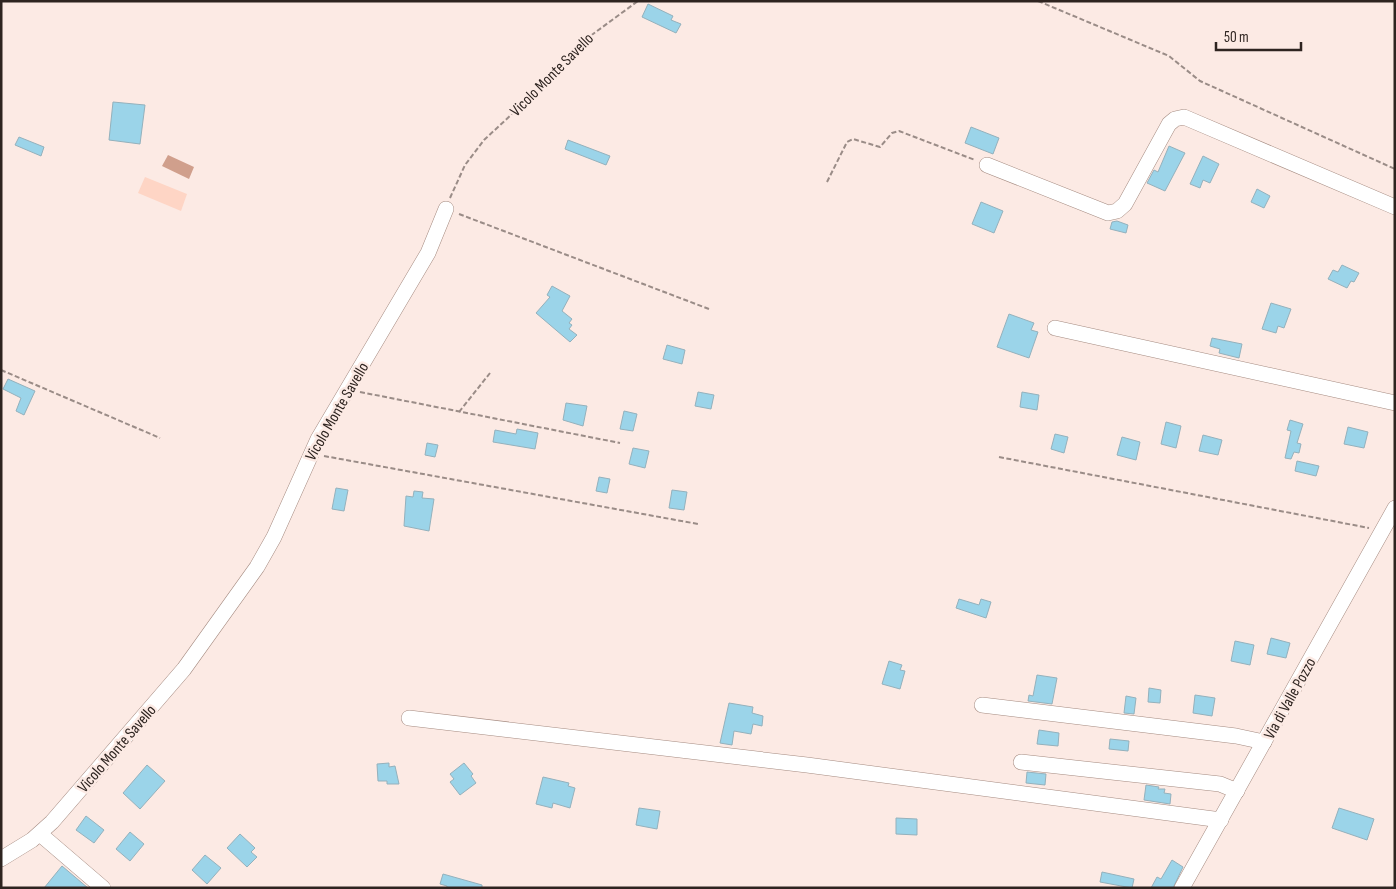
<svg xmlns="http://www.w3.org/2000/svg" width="1396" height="889" viewBox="0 0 1396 889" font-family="'Sofia Sans Condensed',sans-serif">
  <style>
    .green { fill: #fed5c5 }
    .water { fill: #d09f8c }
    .building { fill: #9bd4e9; stroke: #94b1bc }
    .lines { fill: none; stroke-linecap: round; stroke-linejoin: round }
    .minor-casing { stroke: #a58b81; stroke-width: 16 }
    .path { stroke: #9a8c87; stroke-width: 2; stroke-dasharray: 5 2.5; stroke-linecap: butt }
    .minor { stroke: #fff; stroke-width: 15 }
    .labels { text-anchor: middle; stroke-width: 5; stroke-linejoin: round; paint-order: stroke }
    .street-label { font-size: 16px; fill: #2e2420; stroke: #fceae4 }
  </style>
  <rect width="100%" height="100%" fill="#fceae4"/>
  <polygon class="green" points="145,177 187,194 181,211 138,193"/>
  <polygon class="water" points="168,155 194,167 189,179 162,166"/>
  <g class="building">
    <polygon points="648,4 673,16 671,20 681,24 676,33 642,17"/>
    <polygon points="113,102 145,105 140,144 109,140"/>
    <polygon points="971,127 999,138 993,154 965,143"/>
    <polygon points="19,137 44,147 41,156 15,145"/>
    <polygon points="568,140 610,156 606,165 565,149"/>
    <polygon points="1169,146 1185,153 1165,191 1147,183 1154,170 1158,172"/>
    <polygon points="1203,156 1219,164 1210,183 1203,180 1200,188 1190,184"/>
    <polygon points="1257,189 1270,196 1264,208 1251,202"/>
    <polygon points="981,202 1003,211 994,233 972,224"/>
    <polygon points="1117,221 1128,225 1126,233 1110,229 1112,222"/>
    <polygon points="1342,265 1359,273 1354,282 1351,281 1347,288 1328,279 1333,270 1338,272"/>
    <polygon points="552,286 570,296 562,311 572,319 569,323 572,325 569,329 577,335 570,342 536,313 550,297 547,295"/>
    <polygon points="1271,303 1291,309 1284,328 1278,326 1276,333 1262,329"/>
    <polygon points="1009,314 1034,323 1031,330 1038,332 1029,358 997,347"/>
    <polygon points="1212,338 1242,344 1239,358 1219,353 1220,349 1210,346"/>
    <polygon points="667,345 685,350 682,364 663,359"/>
    <polygon points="8,379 35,391 24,415 16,411 21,398 3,389"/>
    <polygon points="698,392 714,395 711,409 695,406"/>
    <polygon points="1022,392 1039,395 1037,410 1020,407"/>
    <polygon points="566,403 587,406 583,426 563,420"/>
    <polygon points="624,411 637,414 633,431 620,429"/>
    <polygon points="1290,420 1303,424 1297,443 1301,444 1299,453 1294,452 1291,459 1285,458 1291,431 1287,430"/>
    <polygon points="1166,422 1181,426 1176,448 1161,444"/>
    <polygon points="1348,427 1368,432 1364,448 1344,444"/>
    <polygon points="517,429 538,433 535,449 493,442 495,430 516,434"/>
    <polygon points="1055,434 1068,437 1064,453 1051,449"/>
    <polygon points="1203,435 1222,440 1218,455 1199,451"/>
    <polygon points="1122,437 1140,442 1136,460 1117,455"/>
    <polygon points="427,443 438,445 435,457 425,455"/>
    <polygon points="633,448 649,451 645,468 629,464"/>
    <polygon points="1297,461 1319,466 1316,476 1295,471"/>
    <polygon points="599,477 610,479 607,493 596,491"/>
    <polygon points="336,488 348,490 344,511 332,509"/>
    <polygon points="672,490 687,492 684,510 669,508"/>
    <polygon points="414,491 423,492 422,498 434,499 429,531 404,526 406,496 413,497"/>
    <polygon points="959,599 979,605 981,599 991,602 986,618 956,608"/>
    <polygon points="1271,638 1290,643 1286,658 1267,654"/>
    <polygon points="1235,641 1254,645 1250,665 1231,661"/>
    <polygon points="889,661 902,665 900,670 905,671 900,689 882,684"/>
    <polygon points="1037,675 1057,678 1052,704 1028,701 1029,695 1033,696"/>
    <polygon points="1149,688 1161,690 1160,703 1148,702"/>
    <polygon points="1195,695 1215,698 1212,716 1193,713"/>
    <polygon points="1126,696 1136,698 1134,714 1124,713"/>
    <polygon points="729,703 753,707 752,713 763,716 762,726 753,724 751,734 734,731 732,745 720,743"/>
    <polygon points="1039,730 1059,733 1058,746 1037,744"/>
    <polygon points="1110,739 1129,741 1128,751 1109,749"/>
    <polygon points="389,763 389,767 395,766 399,784 387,784 387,781 378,781 377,764"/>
    <polygon points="464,763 473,774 471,776 476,783 460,795 450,782 454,779 450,774"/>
    <polygon points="147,765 165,781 140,809 123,793"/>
    <polygon points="1027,772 1046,774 1045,785 1026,783"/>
    <polygon points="543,777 569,783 568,786 575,788 570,808 553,803 552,808 536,804"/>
    <polygon points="1146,785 1159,787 1158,789 1165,789 1164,793 1171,794 1170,804 1144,800"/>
    <polygon points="639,808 660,811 657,829 636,825"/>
    <polygon points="1339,808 1374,819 1367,840 1332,828"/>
    <polygon points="86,816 104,830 94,843 76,830"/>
    <polygon points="896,818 917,819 917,835 896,834"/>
    <polygon points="130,832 144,844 130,861 116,849"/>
    <polygon points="240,834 255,848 251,852 257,857 247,867 227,848"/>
    <polygon points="205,855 221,868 207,884 192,870"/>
    <polygon points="1172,860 1183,867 1173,888 1151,888 1157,877 1161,879"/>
    <polygon points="62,866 88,888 44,888"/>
    <polygon points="1102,872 1134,879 1132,888 1100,882"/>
    <polygon points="443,874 482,885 482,888 447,888 447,886 440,884"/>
  </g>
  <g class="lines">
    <defs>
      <g id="minor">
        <polyline points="987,165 1108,213 1117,211 1125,204 1169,124 1175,119 1184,117 1395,207"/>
        <polyline points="1055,328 1395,403"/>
        <polyline points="982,705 1236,736 1264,742"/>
        <polyline points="409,718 807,765 1221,820"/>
        <polyline points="1021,762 1220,784 1237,791"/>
        <polyline points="40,834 103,888"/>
        <polyline points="1,859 32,840 52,822 184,669 257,567 274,537 318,439 428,253 446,209"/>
        <polyline points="1182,888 1395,508"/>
      </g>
    </defs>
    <use href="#minor" class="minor-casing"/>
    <g class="path">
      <polyline points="1038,1 1169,56 1200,81 1395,169"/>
      <polyline points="827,182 847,142 853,139 880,147 892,133 899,131 975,160"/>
      <polyline points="450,198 465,165 484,140 525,102 578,45 638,1"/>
      <polyline points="459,214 709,309"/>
      <polyline points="1,370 160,438"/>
      <polyline points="360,392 620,443"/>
      <polyline points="459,412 490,373"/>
      <polyline points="324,456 698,524"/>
      <polyline points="999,457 1369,528"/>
    </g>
    <use href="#minor" class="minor"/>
  </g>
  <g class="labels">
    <g class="street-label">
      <text transform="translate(551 74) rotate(-45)" y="6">Vicolo Monte Savello</text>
      <text transform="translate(336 411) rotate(-60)" y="6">Vicolo Monte Savello</text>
      <text transform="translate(1289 698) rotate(-61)" y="6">Via di Valle Pozzo</text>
      <text transform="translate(116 748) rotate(-49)" y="6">Vicolo Monte Savello</text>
    </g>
  </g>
  <rect width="1396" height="889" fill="none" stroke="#2e2420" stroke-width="5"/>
  <path d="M1216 42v8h85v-8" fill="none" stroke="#2e2420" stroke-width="2.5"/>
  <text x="1224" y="42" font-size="15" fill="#2e2420" stroke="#fceae4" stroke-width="4" paint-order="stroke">50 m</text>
</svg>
